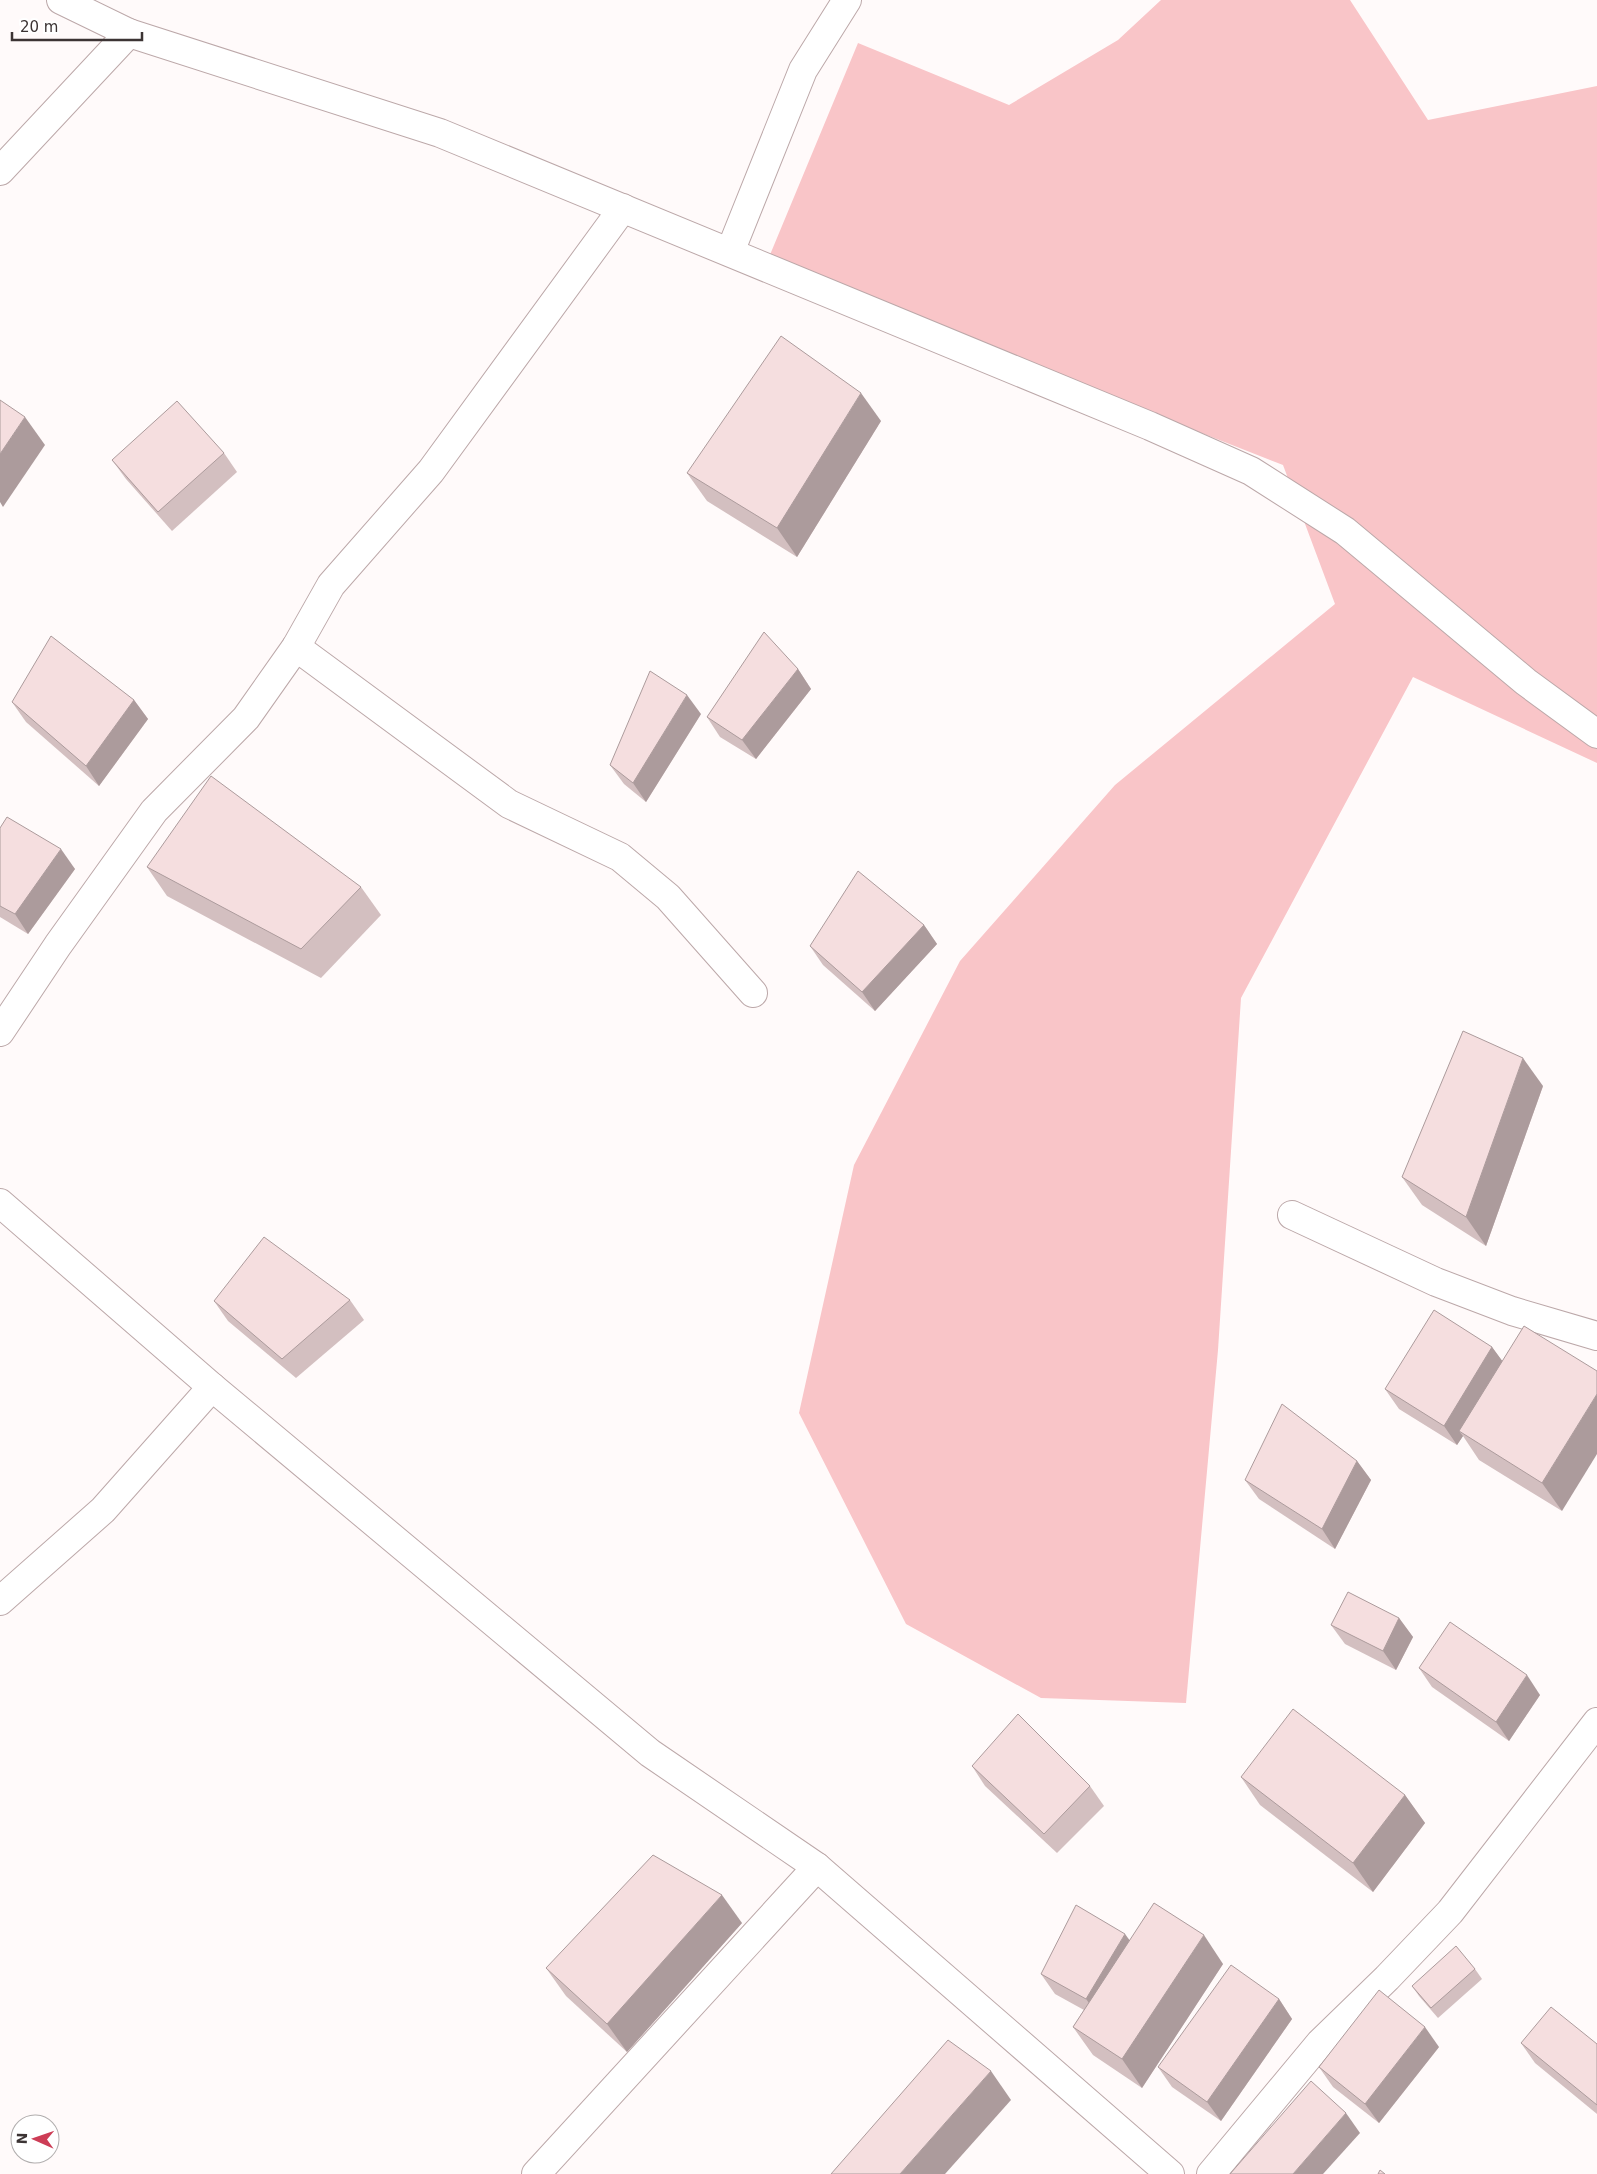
<svg xmlns="http://www.w3.org/2000/svg" width="1597" height="2174" viewBox="0 0 1597 2174" font-family="'DejaVu Sans',sans-serif">
  <style>
    .green { fill: #f9c5c8 }
    .lines { fill: none; stroke-linecap: round; stroke-linejoin: round }
    .street-casing { stroke: #bca8a9; stroke-width: 30 }
    .street { stroke: #fff; stroke-width: 28 }
    .wall { fill: #d3bfc0 }
    .shaded-wall { fill: #ac9b9c }
    .building { fill: #f5dedf; stroke: #ac9b9c }
  </style>
  <rect width="100%" height="100%" fill="#fffafa"/>
  <polygon class="green" points="1161,0 1350,0 1428,120 1597,86 1597,763 1413,677 1241,998 1218,1350 1186,1703 1041,1698 906,1624 799,1413 854,1165 960,961 1115,785 1335,604 1283,465 767,262 858,43 1009,105 1118,40"/>
  <g class="lines">
    <defs>
      <g id="street">
        <polyline points="61,0 129,33 440,133 1150,426 1251,471 1345,531 1526,682 1597,734"/>
        <polyline points="0,171 129,33"/>
        <polyline points="730,252 803,70 847,0"/>
        <polyline points="296,647 509,804 620,857 668,897 753,993"/>
        <polyline points="0,1032 58,945 154,811 246,718 296,647 331,585 431,471 623,208"/>
        <polyline points="0,1203 212,1387 650,1753 817,1867 1170,2174"/>
        <polyline points="1292,1215 1436,1282 1512,1311 1597,1336"/>
        <polyline points="0,1601 103,1510 212,1387"/>
        <polyline points="536,2174 817,1867"/>
        <polyline points="1211,2174 1320,2043 1387,1978 1450,1912 1597,1722"/>
      </g>
    </defs>
    <use href="#street" class="street-casing"/>
    <use href="#street" class="street"/>
  </g>
  <g class="wall">
    <polygon points="881,421 797,557 707,501 687,473"/>
    <polygon points="224,453 237,472 172,531 126,479 112,460"/>
    <polygon points="798,669 811,689 756,759 720,737 707,717"/>
    <polygon points="134,700 148,719 99,786 26,722 12,702"/>
    <polygon points="701,714 646,802 624,784 610,765"/>
    <polygon points="0,828 75,869 28,934 0,917"/>
    <polygon points="147,867 361,887 381,915 321,978 167,896"/>
    <polygon points="924,925 937,944 875,1011 823,965 810,946"/>
    <polygon points="1543,1086 1486,1246 1422,1205 1402,1177"/>
    <polygon points="350,1300 364,1320 296,1378 228,1321 214,1301"/>
    <polygon points="1492,1347 1502,1361 1562,1511 1479,1460 1463,1436 1457,1445 1399,1409 1385,1389"/>
    <polygon points="1357,1461 1371,1480 1335,1549 1259,1499 1245,1480"/>
    <polygon points="1399,1618 1413,1637 1396,1670 1345,1644 1331,1625"/>
    <polygon points="1419,1668 1540,1695 1509,1741 1432,1687"/>
    <polygon points="972,1766 1090,1786 1104,1806 1057,1853 985,1786"/>
    <polygon points="1241,1777 1405,1795 1425,1823 1373,1892 1260,1805"/>
    <polygon points="742,1923 627,2052 566,1996 546,1968"/>
    <polygon points="1130,1941 1223,1964 1142,2088 1093,2055 1073,2027 1084,2010 1055,1994 1041,1974"/>
    <polygon points="1475,1969 1482,1979 1438,2018 1419,1996 1412,1986"/>
    <polygon points="1279,1999 1292,2019 1221,2121 1172,2087 1158,2067"/>
    <polygon points="1521,2043 1597,2044 1597,2114 1535,2063"/>
    <polygon points="1439,2047 1379,2123 1333,2087 1319,2067"/>
  </g>
  <g class="shaded-wall">
    <polygon points="861,393 881,421 797,557 777,528"/>
    <polygon points="25,417 45,445 3,507 0,502 0,454"/>
    <polygon points="798,669 811,689 756,759 742,740"/>
    <polygon points="687,695 701,714 646,802 633,783"/>
    <polygon points="134,700 148,719 99,786 86,766"/>
    <polygon points="61,849 75,869 28,934 15,914"/>
    <polygon points="924,925 937,944 875,1011 862,992"/>
    <polygon points="1523,1058 1543,1086 1486,1246 1466,1217"/>
    <polygon points="1492,1347 1506,1366 1459,1431 1463,1436 1457,1445 1444,1426"/>
    <polygon points="1597,1394 1597,1454 1562,1511 1542,1483"/>
    <polygon points="1357,1461 1371,1480 1335,1549 1322,1529"/>
    <polygon points="1399,1618 1413,1637 1396,1670 1383,1651"/>
    <polygon points="1527,1675 1540,1695 1509,1741 1496,1722"/>
    <polygon points="1405,1795 1425,1823 1373,1892 1353,1863"/>
    <polygon points="722,1895 742,1923 627,2052 607,2024"/>
    <polygon points="1125,1934 1139,1953 1100,2018 1086,1999"/>
    <polygon points="1204,1935 1223,1964 1142,2088 1122,2059"/>
    <polygon points="1279,1999 1292,2019 1221,2121 1207,2102"/>
    <polygon points="1425,2027 1439,2047 1379,2123 1365,2104"/>
    <polygon points="991,2071 1011,2100 945,2174 900,2174"/>
    <polygon points="1346,2113 1360,2133 1323,2174 1293,2174"/>
  </g>
  <g class="building">
    <polygon points="781,336 861,393 777,528 687,473"/>
    <polygon points="0,400 25,417 0,454"/>
    <polygon points="177,401 224,453 158,512 112,460"/>
    <polygon points="764,632 798,669 742,740 707,717"/>
    <polygon points="51,636 134,700 86,766 12,702"/>
    <polygon points="650,671 687,695 633,783 610,765"/>
    <polygon points="211,776 361,887 301,949 147,867"/>
    <polygon points="7,817 61,849 15,914 0,906 0,828"/>
    <polygon points="858,871 924,925 862,992 810,946"/>
    <polygon points="1463,1031 1523,1058 1466,1217 1402,1177"/>
    <polygon points="264,1237 350,1300 282,1359 214,1301"/>
    <polygon points="1434,1310 1492,1347 1444,1426 1385,1389"/>
    <polygon points="1524,1326 1597,1371 1597,1394 1542,1483 1459,1431"/>
    <polygon points="1282,1404 1357,1461 1322,1529 1245,1480"/>
    <polygon points="1348,1592 1399,1618 1383,1651 1331,1625"/>
    <polygon points="1450,1622 1527,1675 1496,1722 1419,1668"/>
    <polygon points="1293,1709 1405,1795 1353,1863 1241,1777"/>
    <polygon points="1018,1714 1090,1786 1044,1834 972,1766"/>
    <polygon points="653,1855 722,1895 607,2024 546,1968"/>
    <polygon points="1154,1903 1204,1935 1122,2059 1073,2027"/>
    <polygon points="1076,1905 1125,1934 1086,1999 1041,1974"/>
    <polygon points="1456,1946 1475,1969 1431,2008 1412,1986"/>
    <polygon points="1231,1965 1279,1999 1207,2102 1158,2067"/>
    <polygon points="1379,1990 1425,2027 1365,2104 1319,2067"/>
    <polygon points="1551,2007 1597,2044 1597,2105 1521,2043"/>
    <polygon points="948,2040 991,2071 900,2174 831,2174"/>
    <polygon points="1311,2081 1346,2113 1293,2174 1230,2174"/>
    <polygon points="1380,2170 1385,2174 1378,2174"/>
  </g>
  <g transform="translate(35 2139) rotate(272)"><circle r="24" fill="#ffffff" stroke="#b1aeae"/>
  <path d="M0-4L9 19L0 12L-9 19Z" fill="#cd3d56"/>
  <text y="-8" font-size="14" font-weight="bold" text-anchor="middle" fill="#3c3434">N</text>
  </g>
  <path d="M12 32v8h130v-8" fill="none" stroke="#3c3434" stroke-width="2.5"/>
  <text x="20" y="32" font-size="15" fill="#3c3434" stroke="#ffffff" stroke-width="4" paint-order="stroke">20 m</text>
</svg>
